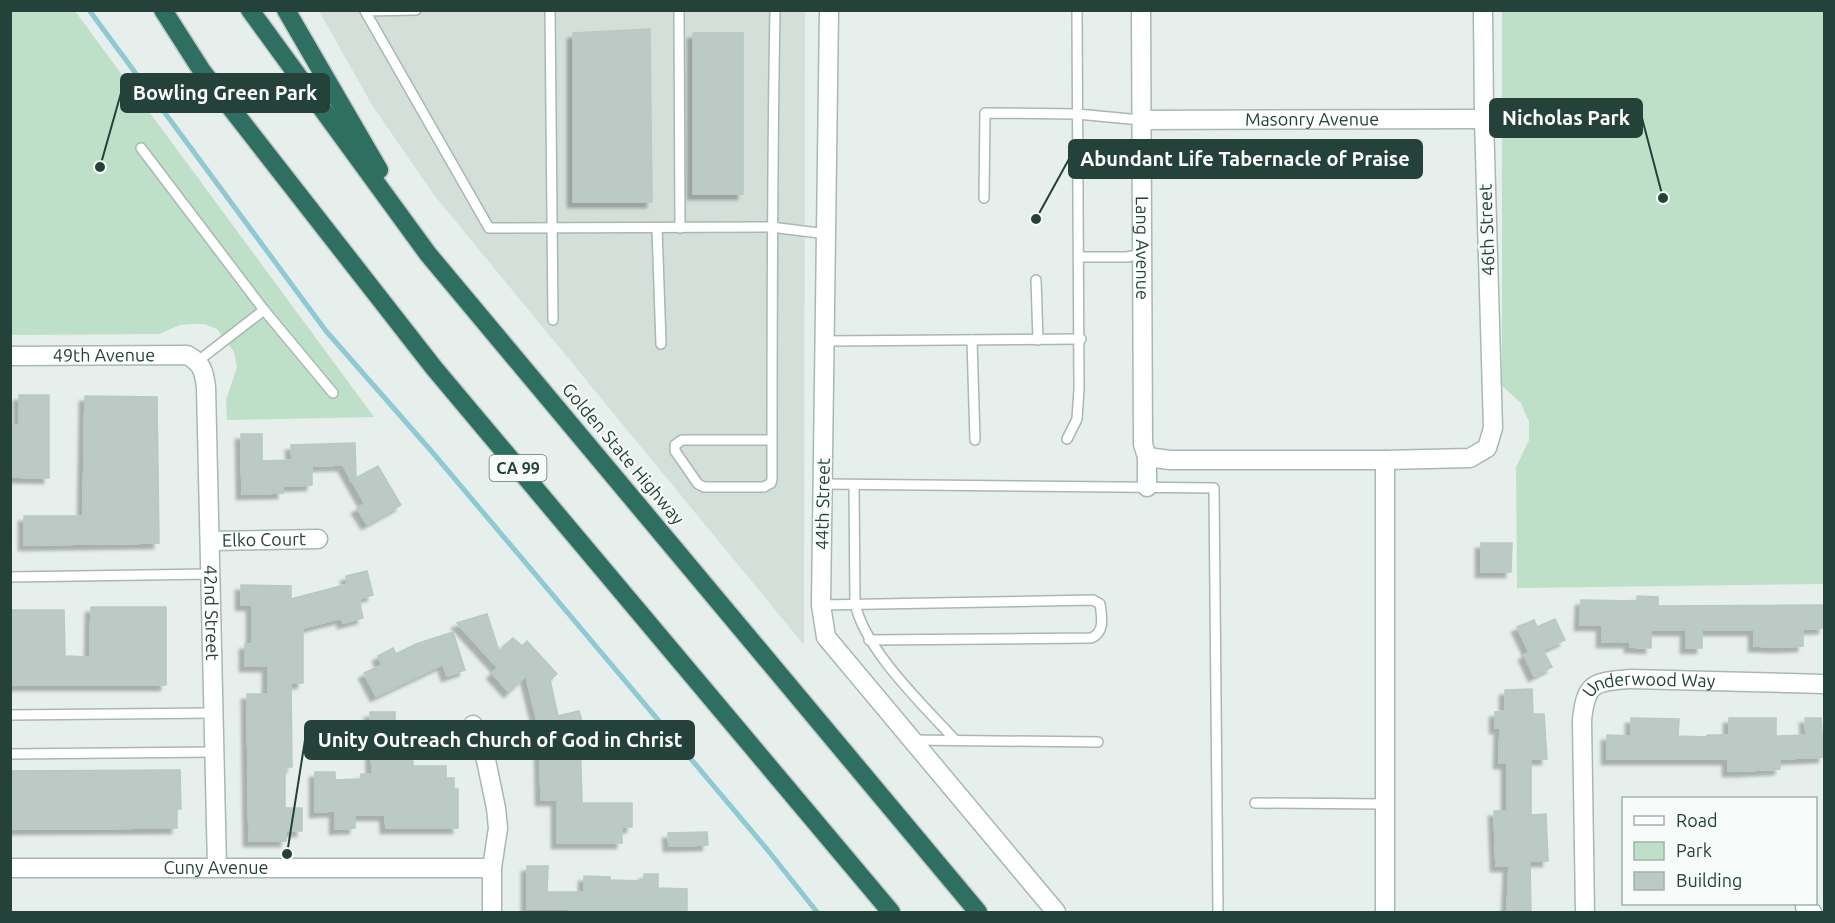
<svg xmlns="http://www.w3.org/2000/svg" width="1835" height="923" viewBox="0 0 1835 923" font-family="Ubuntu,sans-serif">
  <style>
    .built { fill: #d4dfda }
    .green { fill: #bfe0c8 }
    .lines { fill: none; stroke-linecap: round; stroke-linejoin: round }
    .stream { stroke: #8ec9d4; stroke-width: 5 }
    .building { fill: #bbcac4; stroke: #b8c9c2; stroke-width: 1.5; filter: url(#shadow) }
    .service-casing { stroke: #a8b8b2; stroke-width: 12 }
    .minor-casing { stroke: #a8b8b2; stroke-width: 21 }
    .motorway-casing { stroke: #c2cac8; stroke-width: 21 }
    .service { stroke: #fff; stroke-width: 9 }
    .minor { stroke: #fff; stroke-width: 18 }
    .motorway { stroke: #2f6f62; stroke-width: 18 }
    .labels { text-anchor: middle; stroke-width: 4.5; stroke-linejoin: round; paint-order: stroke }
    .shield { fill: #f7fbf9; stroke: #637a73; stroke-width: 1.5 }
    .shield-label { font-size: 16px; font-weight: bold; fill: #24423a }
    .street-label { font-size: 18px; fill: #24423a; stroke: #f7fbf9 }
    .leader { fill: none; stroke: #24423a; stroke-width: 2 }
    .callout-dot { fill: #24423a; stroke: #f7fbf9; stroke-width: 2 }
    .callout { fill: #24423a; stroke: #24423a; stroke-width: 2 }
    .callout-label { font-size: 20px; text-anchor: middle; font-weight: bold; fill: #fff }
  </style>
  <defs>
    <filter id="shadow"><feDropShadow dx="-5.5" dy="5.5" stdDeviation="1.5" flood-color="#0004"/></filter>
  </defs>
  <rect width="100%" height="100%" fill="#e6efeb"/>
  <polygon class="built" points="319,11 805,11 804,645 434,195 372,105"/>
  <g class="green">
    <polygon points="11,11 75,11 374,417 227,420 226,400 237,367 234,352 217,329 204,324 193,324 180,325 159,334 11,335"/>
    <polygon points="1502,11 1824,11 1824,584 1517,588 1516,467 1529,440 1529,422 1521,403 1502,386"/>
  </g>
  <g class="lines">
    <polyline class="stream" points="89,10 326,331 433,453 766,848 817,912"/>
  </g>
  <g class="building">
    <polygon points="650,29 652,202 573,202 573,33"/>
    <rect x="693" y="33" width="50" height="161"/>
    <polygon points="19,395 49,395 49,478 10,477 10,425 19,425"/>
    <polygon points="85,396 157,397 159,543 24,545 24,516 83,516"/>
    <polygon points="241,434 262,434 262,461 292,460 291,445 355,443 356,478 378,466 401,505 367,524 357,508 365,504 343,465 312,466 312,485 283,486 283,493 242,494"/>
    <polygon points="1481,543 1512,543 1511,572 1481,572"/>
    <polygon points="367,571 373,595 359,599 363,618 343,623 342,618 303,628 303,683 291,683 292,767 285,767 285,808 302,808 302,831 286,831 286,841 249,841 247,694 268,694 268,666 245,666 245,644 252,644 252,605 241,605 241,585 291,586 291,599 348,584 346,576"/>
    <polygon points="1637,596 1658,597 1658,606 1824,605 1824,628 1803,629 1803,646 1779,647 1754,646 1754,630 1702,630 1702,648 1686,648 1686,630 1651,630 1651,648 1630,647 1630,642 1602,642 1602,625 1580,625 1581,600 1637,601"/>
    <polygon points="91,607 166,607 166,685 10,685 10,610 64,610 65,656 90,657"/>
    <polygon points="487,614 499,651 513,638 522,646 527,641 557,674 550,680 558,716 579,711 585,732 580,733 582,803 632,803 632,827 622,827 622,843 557,843 557,800 541,800 540,748 526,751 522,733 539,729 526,676 509,692 492,673 498,668 457,623"/>
    <polygon points="1555,619 1565,640 1543,650 1552,667 1534,676 1524,655 1529,652 1517,627 1534,620 1537,627"/>
    <polygon points="453,632 465,670 447,676 443,664 376,696 364,673 382,665 378,656 393,648 396,654 416,644"/>
    <polygon points="1532,689 1533,714 1544,714 1547,759 1531,759 1531,815 1546,814 1548,861 1530,861 1531,912 1507,912 1509,866 1496,866 1494,811 1507,811 1507,763 1499,763 1500,728 1495,728 1495,712 1505,711 1505,690"/>
    <polygon points="370,712 395,712 395,737 412,736 413,766 446,766 446,778 454,778 454,789 458,789 458,828 386,828 385,815 355,815 355,828 335,829 335,811 315,812 315,772 335,772 335,780 361,779 361,774 372,774"/>
    <polygon points="1631,718 1679,719 1678,736 1707,737 1707,735 1729,735 1729,718 1776,718 1776,736 1806,735 1805,718 1821,718 1822,734 1824,734 1824,757 1780,759 1780,769 1742,771 1728,771 1728,759 1607,759 1607,735 1631,736"/>
    <polygon points="180,770 181,809 177,809 177,828 10,829 10,771"/>
    <polygon points="707,832 708,845 669,846 668,833"/>
    <polygon points="527,866 548,866 547,892 584,892 584,876 610,877 610,880 644,881 644,874 658,874 658,888 687,889 687,912 639,912 639,910 610,910 569,912 569,909 527,909"/>
  </g>
  <g class="lines">
    <defs>
      <g id="service">
        <polyline points="416,10 365,11 489,228 771,227 827,234"/>
        <polyline points="550,10 553,320"/>
        <polyline points="679,10 680,228"/>
        <polyline points="141,148 264,310 333,393"/>
        <polyline points="984,198 985,113 1077,114 1141,120"/>
        <polyline points="657,228 661,344"/>
        <polyline points="1079,257 1127,257 1142,254"/>
        <polyline points="1036,280 1038,340"/>
        <polyline points="972,340 975,440"/>
        <polyline points="826,341 1081,339"/>
        <polyline points="198,361 264,310"/>
        <polyline points="1067,439 1077,419 1079,389 1077,12"/>
        <path d="M772,440H682L675,445V451L698,484L704,487H764L771,483L772,479C772,323 772,167 775,10"/>
        <polyline points="824,484 1214,488 1218,912"/>
        <path d="M854,485L855,603C864,649 923,705 955,740"/>
        <polyline points="10,577 210,574"/>
        <path d="M821,605L1093,600L1100,604C1102,617 1105,633 1091,638L869,640"/>
        <polyline points="10,715 213,713"/>
        <polyline points="912,740 1098,742"/>
        <polyline points="10,754 214,752"/>
        <polyline points="1255,803 1385,804"/>
      </g>
      <g id="minor">
        <polyline points="829,10 821,605 826,637 1056,912"/>
        <path id="s1" d="M1141,10L1143,444L1147,457V487"/>
        <path id="s2" d="M1141,120L1484,119"/>
        <path id="s3" d="M10,356L187,355C202,363 204,371 206,387L217,867"/>
        <polyline points="1147,457 1170,460 1385,460 1470,458 1487,448 1493,428 1484,119 1483,10"/>
        <polyline points="1385,460 1385,912"/>
        <path id="s4" d="M210,541L318,539"/>
        <polyline points="473,725 486,760 496,808 498,828 492,868 492,912"/>
        <path id="s5" d="M10,868H492"/>
        <polyline points="1805,907 1812,912"/>
        <path id="s6" d="M1585,912L1582,720C1586,682 1594,682 1630,679L1824,684"/>
      </g>
      <g id="motorway">
        <polyline points="163,10 202,71 434,368 891,912"/>
        <polyline points="250,10 428,254 978,912"/>
        <polyline points="286,10 379,170"/>
      </g>
    </defs>
    <use href="#service" class="service-casing"/>
    <use href="#minor" class="minor-casing"/>
    <use href="#motorway" class="motorway-casing"/>
    <use href="#service" class="service"/>
    <use href="#minor" class="minor"/>
    <use href="#motorway" class="motorway"/>
  </g>
  <g class="labels">
    <rect class="shield" x="489.5" y="455" width="57" height="26" rx="4.5"/>
    <g class="shield-label">
      <text x="518" y="474">CA 99</text>
    </g>
    <g class="street-label">
      <text dy="6" stroke="none"><textPath href="#s2" startOffset="171">Masonry Avenue</textPath></text>
      <text transform="translate(1487 230) rotate(-92)" y="6">46th Street</text>
      <text dy="6" stroke="none"><textPath href="#s1" startOffset="238">Lang Avenue</textPath></text>
      <text dy="6" stroke="none"><textPath href="#s3" startOffset="94">49th Avenue</textPath></text>
      <text transform="translate(623 454) rotate(50)" y="6">Golden State Highway</text>
      <text transform="translate(823 504) rotate(-89)" y="6">44th Street</text>
      <text dy="6" stroke="none"><textPath href="#s4" startOffset="54">Elko Court</textPath></text>
      <text dy="6" stroke="none"><textPath href="#s3" startOffset="442">42nd Street</textPath></text>
      <text dy="6" stroke="none"><textPath href="#s6" startOffset="284">Underwood Way</textPath></text>
      <text dy="6" stroke="none"><textPath href="#s5" startOffset="206">Cuny Avenue</textPath></text>
    </g>
  </g>
  <path class="leader" d="M100 167L121 93M1663 198L1642 118M1036 219L1069 159M287 854L305 740"/>
  <g class="callout-dot">
    <circle cx="100" cy="167" r="6"/>
    <circle cx="1663" cy="198" r="6"/>
    <circle cx="1036" cy="219" r="6"/>
    <circle cx="287" cy="854" r="6"/>
  </g>
  <g class="callout">
    <rect x="121" y="74" width="208" height="38" rx="6"/>
    <rect x="1490" y="99" width="152" height="38" rx="6"/>
    <rect x="1069" y="140" width="353" height="38" rx="6"/>
    <rect x="305" y="721" width="389" height="38" rx="6"/>
  </g>
  <g class="callout-label">
    <text x="225" y="100">Bowling Green Park</text>
    <text x="1566" y="125">Nicholas Park</text>
    <text x="1245" y="166">Abundant Life Tabernacle of Praise</text>
    <text x="500" y="747">Unity Outreach Church of God in Christ</text>
  </g>
  <rect width="1835" height="923" fill="none" stroke="#24423a" stroke-width="24"/>
  <rect x="1622" y="797" width="195" height="108" fill="#f7fbf9" stroke="#a3b1ad" stroke-width="1.5"/>
  <rect x="1634" y="816" width="30" height="9" fill="#ffffff" stroke="#a3b1ad" stroke-width="1.5"/>
  <text x="1676" y="827" font-size="18" fill="#24423a">Road</text>
  <rect x="1634" y="842" width="30" height="18" fill="#bfe0c8" stroke="#a3b1ad" stroke-width="1.5"/>
  <text x="1676" y="857" font-size="18" fill="#24423a">Park</text>
  <rect x="1634" y="872" width="30" height="18" fill="#bbcac4" stroke="#a3b1ad" stroke-width="1.5"/>
  <text x="1676" y="887" font-size="18" fill="#24423a">Building</text>
</svg>
